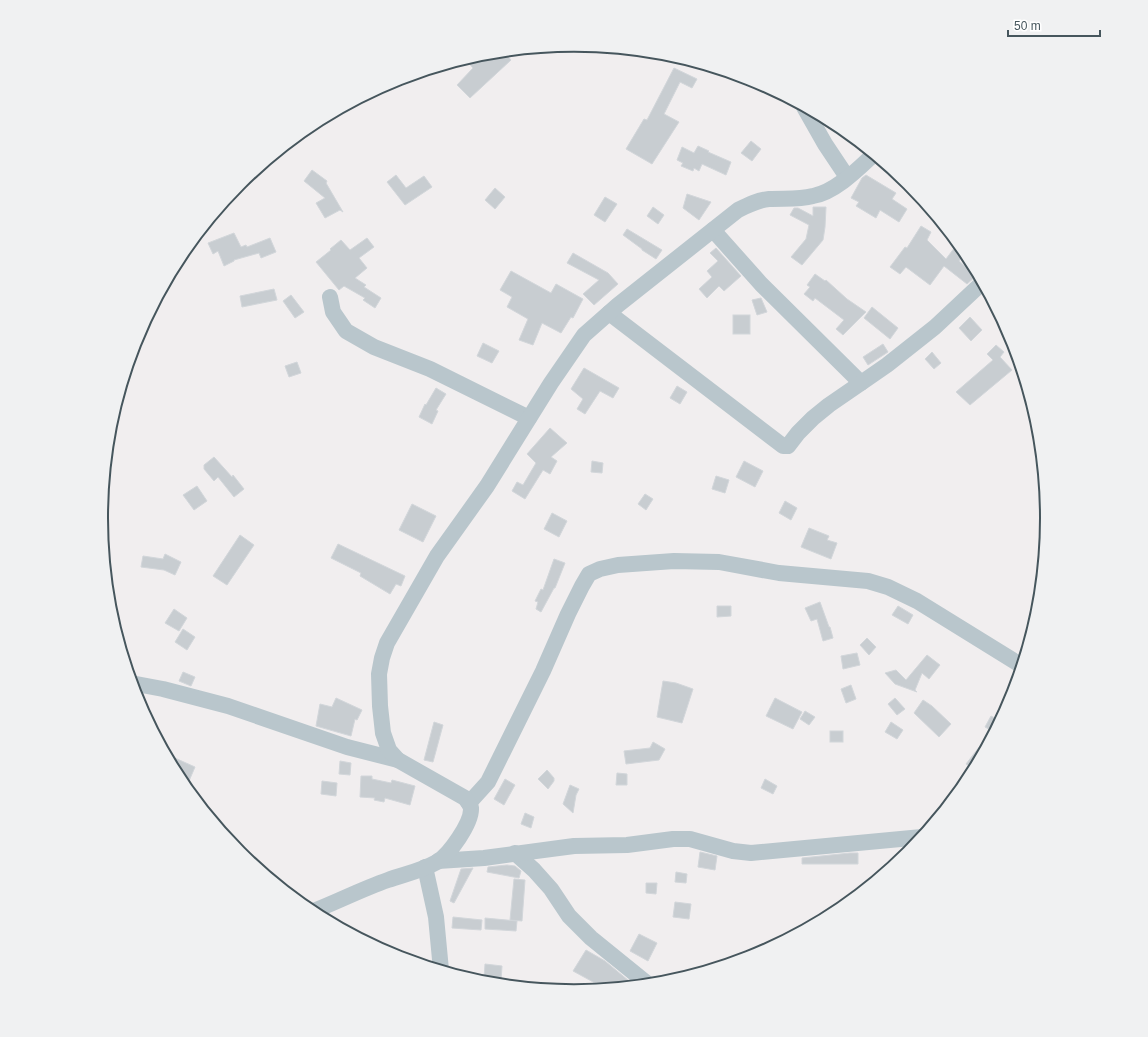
<svg xmlns="http://www.w3.org/2000/svg" width="1148" height="1037" viewBox="0 0 1148 1037" font-family="Arial,sans-serif">
  <style>
    .building { fill: #c8cdd1; stroke: #d2d6da }
    .lines { fill: none; stroke-linecap: round; stroke-linejoin: round }
    .minor { stroke: #b9c6cc; stroke-width: 16 }
    .rim { fill: none; stroke: #46565d; stroke-width: 2 }
  </style>
  <rect width="100%" height="100%" fill="#f1eeef"/>
  <g class="building">
    <polygon points="504,52 511,60 470,98 457,85 473,68 465,59 482,54"/>
    <polygon points="674,68 697,79 692,88 680,82 664,114 679,122 652,164 626,149 644,119 647,120"/>
    <polygon points="751,141 761,149 752,161 741,153"/>
    <polygon points="698,146 709,151 708,152 731,162 726,175 702,164 699,171 694,168 693,171 681,166 683,163 677,160 682,147 694,153"/>
    <polygon points="312,170 327,181 326,183 343,212 340,210 325,218 316,203 325,198 304,181"/>
    <polygon points="396,175 406,188 424,176 432,187 405,205 387,182"/>
    <polygon points="866,175 896,193 892,199 907,209 899,222 880,210 876,218 856,206 859,202 851,198 862,178"/>
    <polygon points="495,188 505,197 495,209 485,200"/>
    <polygon points="687,194 711,202 699,220 683,208"/>
    <polygon points="605,197 617,204 605,222 594,215"/>
    <polygon points="653,207 664,215 658,224 647,216"/>
    <polygon points="813,207 826,207 825,227 823,240 802,265 791,257 806,239 809,225 790,215 794,208 798,208 813,216"/>
    <polygon points="921,226 931,232 927,240 946,259 958,243 965,252 959,261 976,276 967,284 944,266 930,285 906,267 900,274 890,267 905,247 907,248"/>
    <polygon points="627,229 662,250 656,259 642,250 642,249 623,235"/>
    <polygon points="234,233 241,247 246,245 247,247 270,238 276,252 261,258 259,253 234,260 234,261 224,266 218,251 213,254 208,243"/>
    <polygon points="367,238 374,247 359,258 367,268 355,278 366,285 364,287 381,298 375,308 363,300 365,298 344,286 339,290 316,262 331,250 330,249 341,240 350,250"/>
    <polygon points="716,248 741,276 724,291 719,286 707,298 699,289 712,277 707,271 718,261 710,253"/>
    <polygon points="573,253 608,273 618,284 594,305 583,294 599,280 567,263"/>
    <polygon points="511,271 551,293 556,284 583,299 573,318 571,317 561,333 542,323 533,345 519,340 528,319 507,307 512,297 500,290"/>
    <polygon points="815,274 825,281 826,280 847,299 866,312 843,335 836,329 844,320 815,298 813,301 804,294 810,287 807,285"/>
    <polygon points="274,289 277,300 242,307 240,296"/>
    <polygon points="291,295 304,312 295,318 283,301"/>
    <polygon points="761,298 767,312 757,315 752,300"/>
    <polygon points="872,307 898,328 890,339 864,318"/>
    <rect x="733" y="315" width="17" height="19"/>
    <polygon points="970,317 982,330 971,341 959,328"/>
    <polygon points="483,343 499,351 492,363 477,356"/>
    <polygon points="883,344 888,352 868,365 863,357"/>
    <polygon points="996,345 1004,352 1000,357 1012,370 970,405 956,392 993,360 987,354"/>
    <polygon points="932,352 941,363 934,369 925,359"/>
    <polygon points="297,362 301,373 289,377 285,366"/>
    <polygon points="584,368 619,388 613,398 600,391 585,414 577,409 583,399 571,389"/>
    <polygon points="677,386 687,392 680,404 670,398"/>
    <polygon points="436,388 446,394 436,410 438,411 432,424 419,417 425,404 426,405"/>
    <polygon points="550,428 567,443 551,457 557,461 550,474 543,470 525,499 512,491 517,482 523,485 536,463 527,454"/>
    <polygon points="214,457 232,477 233,475 244,489 234,497 218,477 214,481 204,469 204,465"/>
    <polygon points="592,461 603,463 602,473 591,472"/>
    <polygon points="744,461 763,471 755,487 736,477"/>
    <polygon points="716,476 729,480 725,493 712,489"/>
    <polygon points="197,486 207,501 194,510 183,495"/>
    <polygon points="645,494 653,499 646,510 638,504"/>
    <polygon points="785,501 797,508 791,520 779,513"/>
    <polygon points="412,504 436,516 423,542 399,530"/>
    <polygon points="552,513 567,521 559,537 544,529"/>
    <polygon points="809,528 829,536 827,540 837,543 831,559 801,547"/>
    <polygon points="240,535 254,545 227,585 213,576"/>
    <polygon points="338,544 405,576 401,586 396,584 390,594 360,576 361,573 331,558"/>
    <polygon points="165,554 181,562 175,575 164,570 141,567 143,556 163,559"/>
    <polygon points="554,559 565,563 555,588 554,588 541,612 536,609 538,602 535,601 541,589 543,590"/>
    <polygon points="820,602 829,627 830,627 833,638 823,641 817,619 811,621 805,608"/>
    <polygon points="717,606 731,606 731,616 717,617"/>
    <polygon points="898,606 913,615 908,624 892,615"/>
    <polygon points="174,609 187,618 179,631 165,623"/>
    <polygon points="183,629 195,637 187,650 175,642"/>
    <polygon points="867,638 876,647 869,655 860,645"/>
    <polygon points="857,653 860,665 843,669 841,656"/>
    <polygon points="927,655 940,665 929,679 922,673 915,690 917,692 895,684 885,673 896,670 906,680"/>
    <polygon points="183,672 195,677 191,686 179,681"/>
    <polygon points="663,681 676,683 693,689 682,723 657,717"/>
    <polygon points="851,685 856,699 846,703 841,689"/>
    <polygon points="336,698 362,710 357,720 355,719 351,736 316,726 320,704 332,707"/>
    <polygon points="775,698 802,712 793,729 766,716"/>
    <polygon points="895,698 905,709 897,715 888,704"/>
    <polygon points="923,700 932,706 951,724 939,737 914,713"/>
    <polygon points="805,711 815,717 809,725 800,719"/>
    <polygon points="991,716 1000,721 994,732 985,727"/>
    <polygon points="434,722 443,725 433,762 424,760"/>
    <polygon points="891,722 903,730 897,739 885,732"/>
    <rect x="830" y="731" width="13" height="11"/>
    <polygon points="653,742 665,749 659,760 626,764 624,751 650,748"/>
    <polygon points="983,742 987,745 974,769 966,764"/>
    <polygon points="166,754 195,767 186,788 180,781"/>
    <polygon points="340,761 351,763 350,775 339,774"/>
    <polygon points="547,770 554,778 554,781 548,789 538,779"/>
    <polygon points="617,773 627,774 627,785 616,785"/>
    <polygon points="361,776 372,776 372,779 391,783 392,780 415,786 410,805 385,798 384,802 374,800 375,798 360,797"/>
    <polygon points="505,779 515,785 504,805 494,799"/>
    <polygon points="765,779 777,786 773,794 761,788"/>
    <polygon points="322,781 337,783 336,796 321,794"/>
    <polygon points="570,785 579,789 576,795 573,813 563,804"/>
    <polygon points="525,813 534,817 531,828 521,824"/>
    <polygon points="700,852 717,856 715,870 698,867"/>
    <polygon points="850,853 858,853 858,864 802,864 802,858"/>
    <polygon points="507,865 515,866 521,871 519,878 487,872 488,867"/>
    <polygon points="473,868 454,903 450,901 461,869"/>
    <polygon points="676,872 687,874 686,883 675,882"/>
    <polygon points="514,879 525,880 522,921 510,920"/>
    <polygon points="646,883 657,883 656,894 646,893"/>
    <polygon points="675,902 691,904 689,919 673,917"/>
    <polygon points="453,917 482,920 481,930 452,928"/>
    <polygon points="485,918 517,921 516,931 485,929"/>
    <polygon points="639,934 657,943 648,961 630,951"/>
    <polygon points="586,950 605,961 635,986 606,989 573,971"/>
    <polygon points="485,964 502,966 501,981 484,979"/>
  </g>
  <g class="lines">
    <g class="minor">
      <polyline points="804,107 825,144 847,177"/>
      <polyline points="713,230 761,284 861,383 887,365 935,327 982,283"/>
      <polyline points="330,297 333,312 346,331 374,347 430,369 529,418"/>
      <polyline points="609,313 783,446 788,446 798,433 813,418 829,405 861,383"/>
      <polyline points="131,683 163,689 228,706 347,747 398,760"/>
      <polyline points="469,803 488,782 543,671 568,614 582,586 589,574 600,569 618,565 674,561 719,562 779,573 868,581 888,587 917,601 1022,666"/>
      <polyline points="515,853 534,870 551,889 569,916 591,938 649,985"/>
      <polyline points="438,861 484,858 574,846 627,845 673,839 690,839 733,851 751,853 922,837"/>
      <polyline points="425,867 436,917 441,970"/>
      <path d="M311,912C337,902 362,889 388,880C405,874 421,871 437,862C449,855 472,823 471,808C470,804 467,801 465,798L398,760L389,750L383,733L380,706L379,674L382,658L387,643L437,556L487,486L551,383L584,335L618,305L738,210C748,205 758,200 769,199C784,198 798,200 813,196C835,192 857,170 873,155"/>
    </g>
  </g>
  <path d="M0 0H1148V1037H0ZM108 518a466 466 0 1 1 932 0a466 466 0 1 1-932 0Z" fill="#f0f1f2" fill-rule="evenodd"/>
  <path class="rim" d="M108 518a466 466 0 1 1 932 0a466 466 0 1 1-932 0Z"/>
  <path d="M1008 30v6h92v-6" fill="none" stroke="#46565d" stroke-width="2"/>
  <text x="1014" y="30" font-size="12" fill="#46565d" stroke="#ffffff" stroke-width="3" paint-order="stroke">50 m</text>
</svg>
